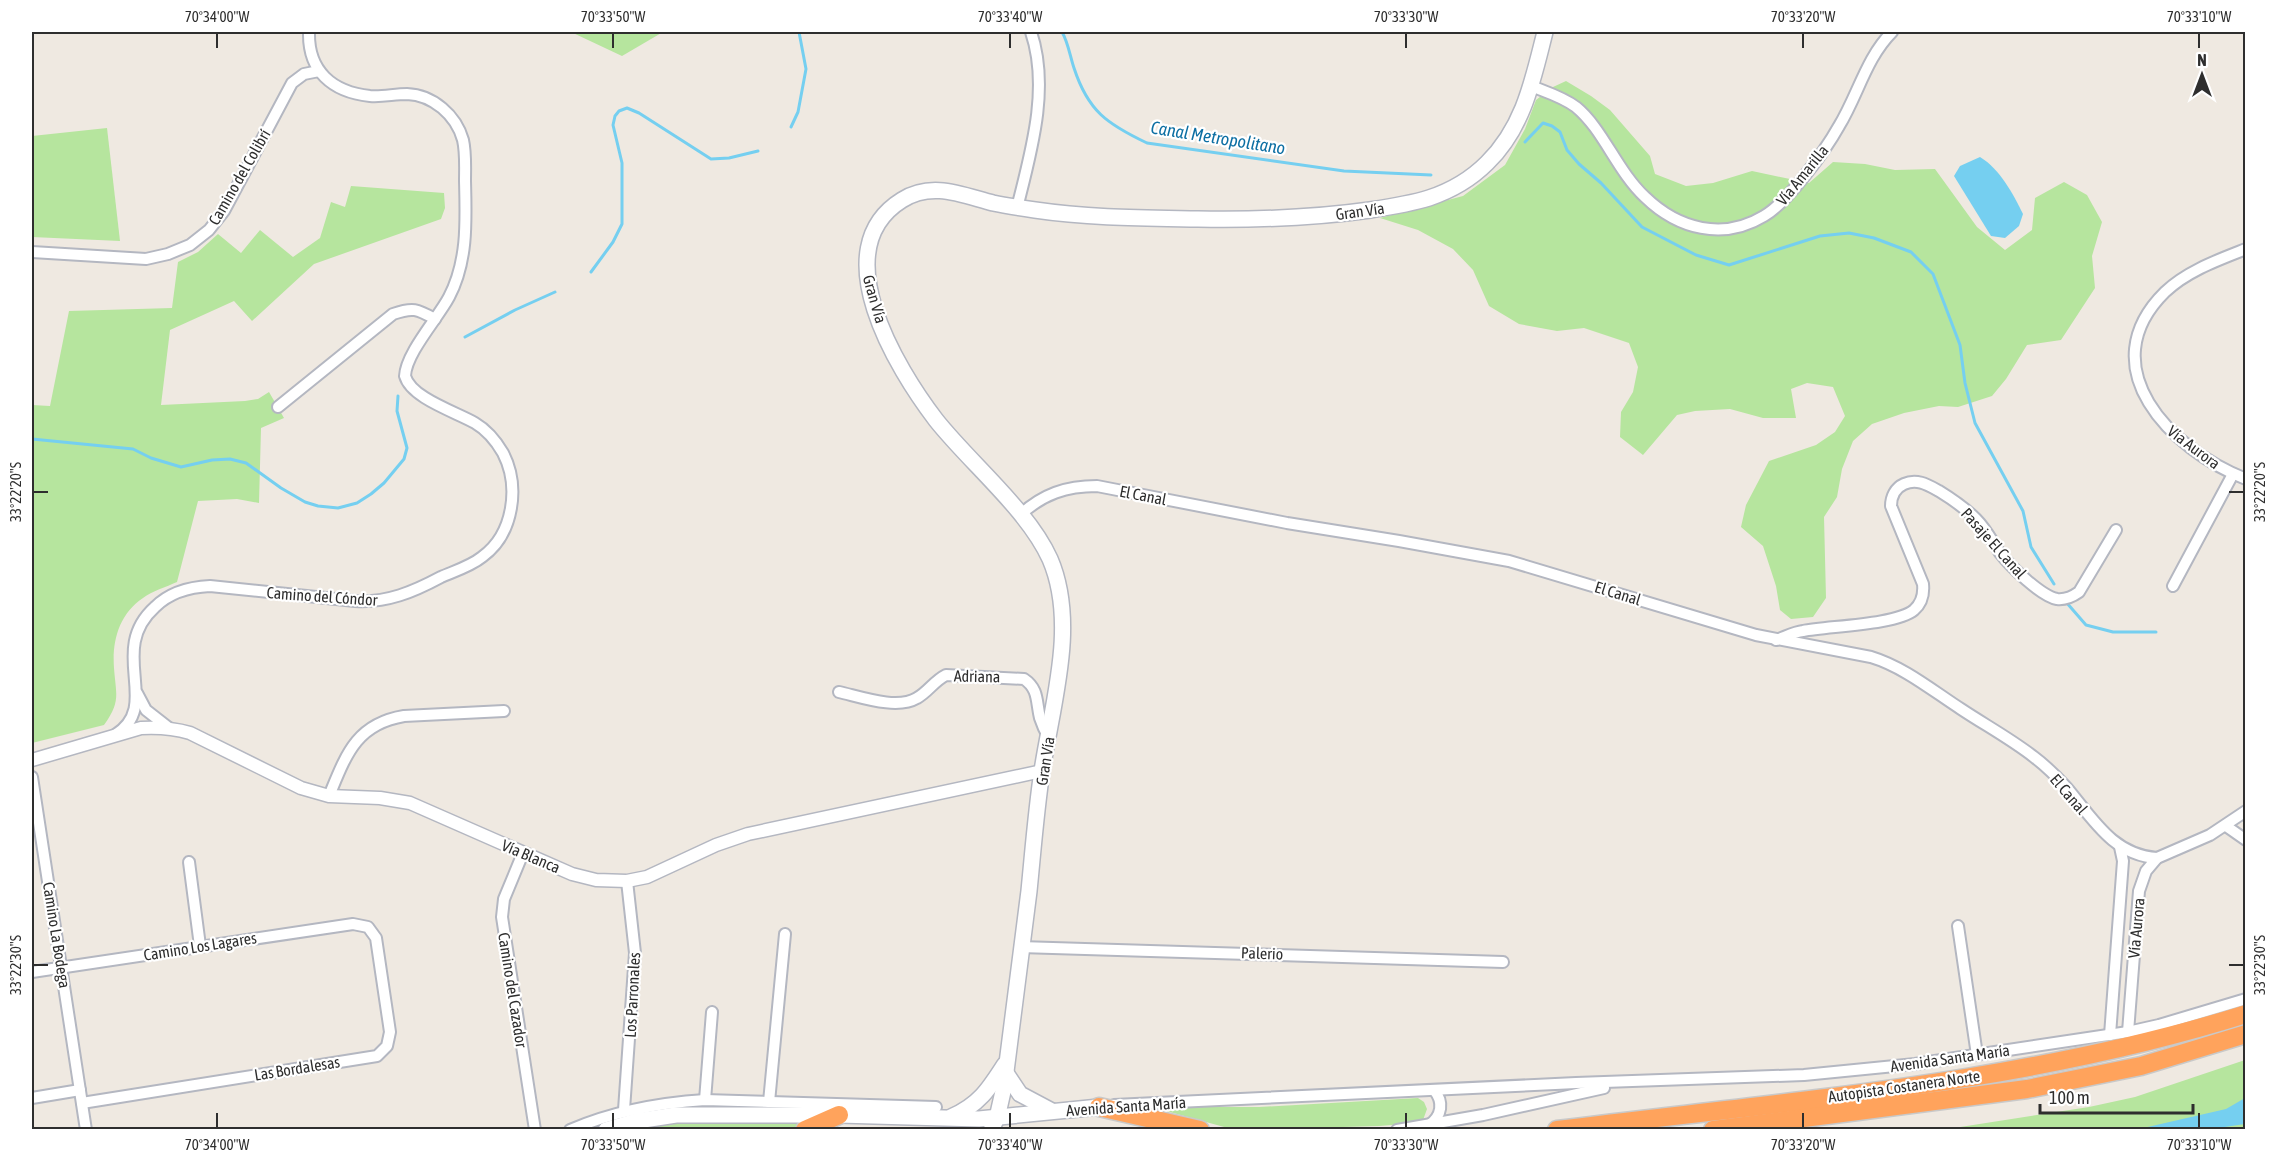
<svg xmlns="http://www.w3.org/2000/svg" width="2277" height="1161" viewBox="0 0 2277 1161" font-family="'Asap Condensed',sans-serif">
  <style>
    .green { fill: #b6e59e }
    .water { fill: #75cff0 }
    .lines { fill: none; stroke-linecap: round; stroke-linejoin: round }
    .stream { stroke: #75cff0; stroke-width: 3 }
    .minor-casing { stroke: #b4b7c1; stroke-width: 14 }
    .tertiary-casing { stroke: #b4b7c1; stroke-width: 15 }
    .secondary-casing { stroke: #b4b7c1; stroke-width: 18 }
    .motorway-casing { stroke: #c9c9c9; stroke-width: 21 }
    .minor { stroke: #fff; stroke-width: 10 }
    .tertiary { stroke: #fff; stroke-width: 12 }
    .secondary { stroke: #fff; stroke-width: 15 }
    .motorway { stroke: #ffa35c; stroke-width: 18 }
    .ticks { fill: none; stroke: #2e2e2e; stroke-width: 2 }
    .labels { text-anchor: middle; stroke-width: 4.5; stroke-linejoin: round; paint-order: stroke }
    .street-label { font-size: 16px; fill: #2e2e2e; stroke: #fff }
    .water-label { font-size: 18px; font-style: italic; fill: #0d6fa3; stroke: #fff }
    .neatline { fill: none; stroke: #2e2e2e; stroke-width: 2 }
    .ticks-label { font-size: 15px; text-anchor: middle; fill: #2e2e2e }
  </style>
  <rect width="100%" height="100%" fill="#efe9e1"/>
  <g class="green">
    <polygon points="571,32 663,32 622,56"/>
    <polygon points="1566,81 1591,96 1610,110 1650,156 1655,174 1686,186 1713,183 1752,171 1809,183 1833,162 1865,164 1895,170 1935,169 1977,227 2005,250 2032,230 2035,198 2064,182 2087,195 2102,222 2092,256 2095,288 2061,340 2027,345 2006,379 1992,396 1958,407 1939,406 1904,413 1872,424 1853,441 1842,469 1837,497 1824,517 1826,598 1813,617 1791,619 1780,610 1776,586 1763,546 1741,527 1746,505 1769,461 1816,445 1835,432 1845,416 1833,387 1807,383 1791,389 1796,418 1763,418 1730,409 1695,411 1677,415 1643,455 1620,437 1621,412 1633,392 1638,367 1629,343 1584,328 1557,331 1519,324 1489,306 1473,270 1453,249 1418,230 1380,218 1463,196 1505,165 1525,129 1536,100 1553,87"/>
    <polygon points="107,128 120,241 32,237 32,136"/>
    <path d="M351,186L444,193L445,208L441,219L314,264L252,321L234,301L170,330L161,405L245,401L258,399L269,392L284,418L261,428L259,503L237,499L198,501L177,582C166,587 152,591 143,598C119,614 112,641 114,668C116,695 121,701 104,725L32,743V405L50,406L69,311L172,308L178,262L198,252L218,234L241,253L260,230L293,257L320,238L331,202L345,207Z"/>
    <polygon points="2245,1060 2245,1129 1941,1130 2089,1107 2135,1097"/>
    <polygon points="1418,1098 1424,1102 1427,1109 1423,1120 1416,1123 1379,1126 1235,1130 1159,1109 1160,1107 1259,1107"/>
    <polygon points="662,1121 802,1122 792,1130 620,1130"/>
  </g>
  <g class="water">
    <path d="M1980,157C2000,169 2013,194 2023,214L2019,226L2005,238L1991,236L1954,176L1960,166Z"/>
    <polygon points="2245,1098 2245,1124 2211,1129 2139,1129 2226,1109"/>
  </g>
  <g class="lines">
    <g class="stream">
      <path d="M1062,32C1068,42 1070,56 1074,68C1088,111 1107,124 1147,143L1344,171L1431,175"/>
      <polyline points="791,127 798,112 806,69 799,32"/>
      <polyline points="1525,142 1543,123 1552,126 1560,132 1567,150 1579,164 1601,183 1642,227 1696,255 1729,265 1820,236 1849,233 1874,238 1911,252 1933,274 1960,345 1965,383 1975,423 2023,511 2031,547 2054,584"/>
      <polyline points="591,272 613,242 622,224 622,163 613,125 615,116 619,111 627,108 639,113 711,159 729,158 758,151"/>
      <polyline points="465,337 515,310 555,292"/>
      <polyline points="32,439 133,449 151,458 181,467 212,460 230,459 246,463 281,488 305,502 318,506 338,508 357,503 371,494 384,483 404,459 407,448 397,411 398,396"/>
      <polyline points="2066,602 2086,625 2113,632 2156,632"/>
    </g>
    <defs>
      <g id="minor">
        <path d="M1531,86C1546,92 1563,97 1576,107C1603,129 1617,171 1645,197C1678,229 1723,241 1764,216C1788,202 1825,151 1839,126C1858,95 1866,58 1892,32"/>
        <path d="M1017,208C1031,152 1050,88 1031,32"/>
        <path d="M2246,249C2218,260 2187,271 2165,292C2089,367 2171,450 2246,479"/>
        <polyline points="32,252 146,259 168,254 190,245 209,230 224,211 292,83 304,74 319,71"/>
        <path d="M278,407L393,314C413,307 417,309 435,319"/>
        <path d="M1020,515C1043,494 1066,486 1097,486L1287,523L1399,541L1509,561L1756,635L1871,657C1904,667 1933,691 1961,709C1985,725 2011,739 2034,757C2046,766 2057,777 2067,788C2093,819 2113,855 2157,858"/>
        <polyline points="2173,586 2233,474"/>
        <path d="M1776,640C1785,637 1794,632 1803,631C1828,626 1896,625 1914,610C1922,603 1924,594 1923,584L1891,506C1891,497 1895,488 1904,484C1917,478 1928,485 1939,491C1952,499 1965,508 1976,519C1986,529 1992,541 2000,553C2010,566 2041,596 2057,599C2066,600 2072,597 2079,592L2116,530"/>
        <path d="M839,692C861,697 897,710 917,698C928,692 934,681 946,675L1024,679C1039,689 1036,702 1040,718C1042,724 1045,731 1048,736"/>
        <polyline points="137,693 146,710 169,728"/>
        <path d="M115,735C163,705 106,651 155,607C170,592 189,587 210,586L355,601C387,603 413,592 441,577C455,571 471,566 482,557C514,534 520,486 503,453C496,441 487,430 475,423C456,412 411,398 405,376C406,353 438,318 449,297C468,261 466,220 465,181C465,168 466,153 463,140C456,115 433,95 407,94C394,94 383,97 370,96C332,92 308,71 309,32"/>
        <polyline points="32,777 86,1130"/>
        <path d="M329,796C346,755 356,724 404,716L504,711"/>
        <polyline points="2226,826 2246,840"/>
        <polyline points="523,853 504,899 502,917 535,1130"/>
        <polyline points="189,862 200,946"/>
        <polyline points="1958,926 1977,1055"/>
        <polyline points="1020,947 1503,962"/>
        <polyline points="32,972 353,924 368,927 376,938 390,1032 387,1046 377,1056 82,1103"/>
        <polyline points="2128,1032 2139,891 2146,871 2157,858 2210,835 2246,811"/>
        <polyline points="2110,1035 2123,861 2120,847"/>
        <polyline points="32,1098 80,1090"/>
        <polyline points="705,1100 712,1012"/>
        <polyline points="769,1102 785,934"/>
        <polyline points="1114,1105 1576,1083 1804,1075 1915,1064 2128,1032 2159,1025 2246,999"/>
        <polyline points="624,1110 635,953 627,881"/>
        <path d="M1429,1125C1442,1116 1444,1102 1434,1090"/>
        <path d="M570,1130C614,1111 658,1103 705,1100L936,1107"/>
        <polyline points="1397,1130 1483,1115 1604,1088"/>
      </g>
      <path id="tertiary" d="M32,760L141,728C158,727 173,728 190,733L301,788L329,796L380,798L410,803L572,874L596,880L627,881L647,877L716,845L748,834L1042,771"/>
      <g id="secondary">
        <polyline points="1006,1073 1020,1094 1052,1111"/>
        <path d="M951,1117C979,1105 989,1089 1005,1064"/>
        <polyline points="606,1130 637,1121 676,1115 839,1115 979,1119 1099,1107"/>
        <path d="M991,1130L997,1118L1004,1087C1012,1021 1021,956 1029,891C1033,851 1036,811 1042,771C1052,704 1078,624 1050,559C1028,510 970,463 936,420C897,369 823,249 902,200C932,181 962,195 993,203C1007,206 1021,208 1035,210C1089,218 1144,218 1198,219C1256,220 1313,218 1370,210C1390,207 1410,204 1429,198C1450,191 1471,179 1487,163C1524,127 1533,79 1545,32"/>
      </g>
      <g id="motorway">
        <polyline points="1099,1107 1200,1130"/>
        <polyline points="805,1130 839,1115"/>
        <path d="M1557,1130C1788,1101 2023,1084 2246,1014"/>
        <polyline points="1713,1130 2027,1089 2141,1066 2246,1034"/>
      </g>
    </defs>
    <use href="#minor" class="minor-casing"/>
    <use href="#tertiary" class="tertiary-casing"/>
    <use href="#secondary" class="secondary-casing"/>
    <use href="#motorway" class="motorway-casing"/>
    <use href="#minor" class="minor"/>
    <use href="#tertiary" class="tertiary"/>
    <use href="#secondary" class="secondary"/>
    <use href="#motorway" class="motorway"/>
  </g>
  <path class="ticks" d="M217,33V48M613,33V48M1010,33V48M1406,33V48M1803,33V48M2199,33V48M33,492H48M2229,492H2244M33,965H48M2229,965H2244M217,1113V1128M613,1113V1128M1010,1113V1128M1406,1113V1128M1803,1113V1128M2199,1113V1128"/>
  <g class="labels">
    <g class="street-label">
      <text transform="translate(1802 175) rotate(-51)" y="6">Vía Amarilla</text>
      <text transform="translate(239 177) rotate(-60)" y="6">Camino del Colibrí</text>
      <text transform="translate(1360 211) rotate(-8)" y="6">Gran Vía</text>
      <text transform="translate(875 299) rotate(74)" y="6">Gran Vía</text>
      <text transform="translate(2194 447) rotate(37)" y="6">Vía Aurora</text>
      <text transform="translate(1143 495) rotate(11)" y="6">El Canal</text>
      <text transform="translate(1994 543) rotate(48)" y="6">Pasaje El Canal</text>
      <text transform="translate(1618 593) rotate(17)" y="6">El Canal</text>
      <text transform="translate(322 596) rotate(4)" y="6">Camino del Cóndor</text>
      <text transform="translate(977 676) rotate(1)" y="6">Adriana</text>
      <text transform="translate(1045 761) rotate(-81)" y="6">Gran Vía</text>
      <text transform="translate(2069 794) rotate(49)" y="6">El Canal</text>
      <text transform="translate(531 856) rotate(23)" y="6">Vía Blanca</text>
      <text transform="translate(2136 928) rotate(-85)" y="6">Vía Aurora</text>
      <text transform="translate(57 935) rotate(81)" y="6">Camino La Bodega</text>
      <text transform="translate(200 946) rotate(-9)" y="6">Camino Los Lagares</text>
      <text transform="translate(1262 953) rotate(2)" y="6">Palerio</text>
      <text transform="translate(513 990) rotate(81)" y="6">Camino del Cazador</text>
      <text transform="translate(632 995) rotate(-87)" y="6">Los Parronales</text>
      <text transform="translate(1950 1058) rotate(-8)" y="6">Avenida Santa María</text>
      <text transform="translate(297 1068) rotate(-9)" y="6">Las Bordalesas</text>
      <text transform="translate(1904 1086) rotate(-8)" y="6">Autopista Costanera Norte</text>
      <text transform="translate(1126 1106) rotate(-4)" y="6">Avenida Santa María</text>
    </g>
    <g class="water-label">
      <text transform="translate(1218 138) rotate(9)" y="6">Canal Metropolitano</text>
    </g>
  </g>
  <rect width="2277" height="1161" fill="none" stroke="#ffffff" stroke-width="66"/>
  <g transform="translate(2202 75)" stroke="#ffffff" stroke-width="4.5" paint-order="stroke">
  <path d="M0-4.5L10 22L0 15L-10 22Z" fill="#2e2e2e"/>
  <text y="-9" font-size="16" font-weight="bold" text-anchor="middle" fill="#2e2e2e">N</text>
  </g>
  <path d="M2040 1104v9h153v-9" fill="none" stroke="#2e2e2e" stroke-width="3"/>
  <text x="2049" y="1104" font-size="18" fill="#2e2e2e" stroke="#ffffff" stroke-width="4.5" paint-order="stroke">100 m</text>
  <rect x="33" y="33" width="2211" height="1095" class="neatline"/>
  <g class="ticks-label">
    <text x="217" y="22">70°34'00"W</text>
    <text x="613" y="22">70°33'50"W</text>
    <text x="1010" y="22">70°33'40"W</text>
    <text x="1406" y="22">70°33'30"W</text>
    <text x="1803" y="22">70°33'20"W</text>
    <text x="2199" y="22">70°33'10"W</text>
    <text transform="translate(16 492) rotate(-90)" y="5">33°22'20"S</text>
    <text transform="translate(2260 492) rotate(-90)" y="5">33°22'20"S</text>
    <text transform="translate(16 965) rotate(-90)" y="5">33°22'30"S</text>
    <text transform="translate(2260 965) rotate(-90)" y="5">33°22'30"S</text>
    <text x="217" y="1150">70°34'00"W</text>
    <text x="613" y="1150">70°33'50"W</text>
    <text x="1010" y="1150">70°33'40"W</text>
    <text x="1406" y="1150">70°33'30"W</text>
    <text x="1803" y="1150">70°33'20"W</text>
    <text x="2199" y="1150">70°33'10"W</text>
  </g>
</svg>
